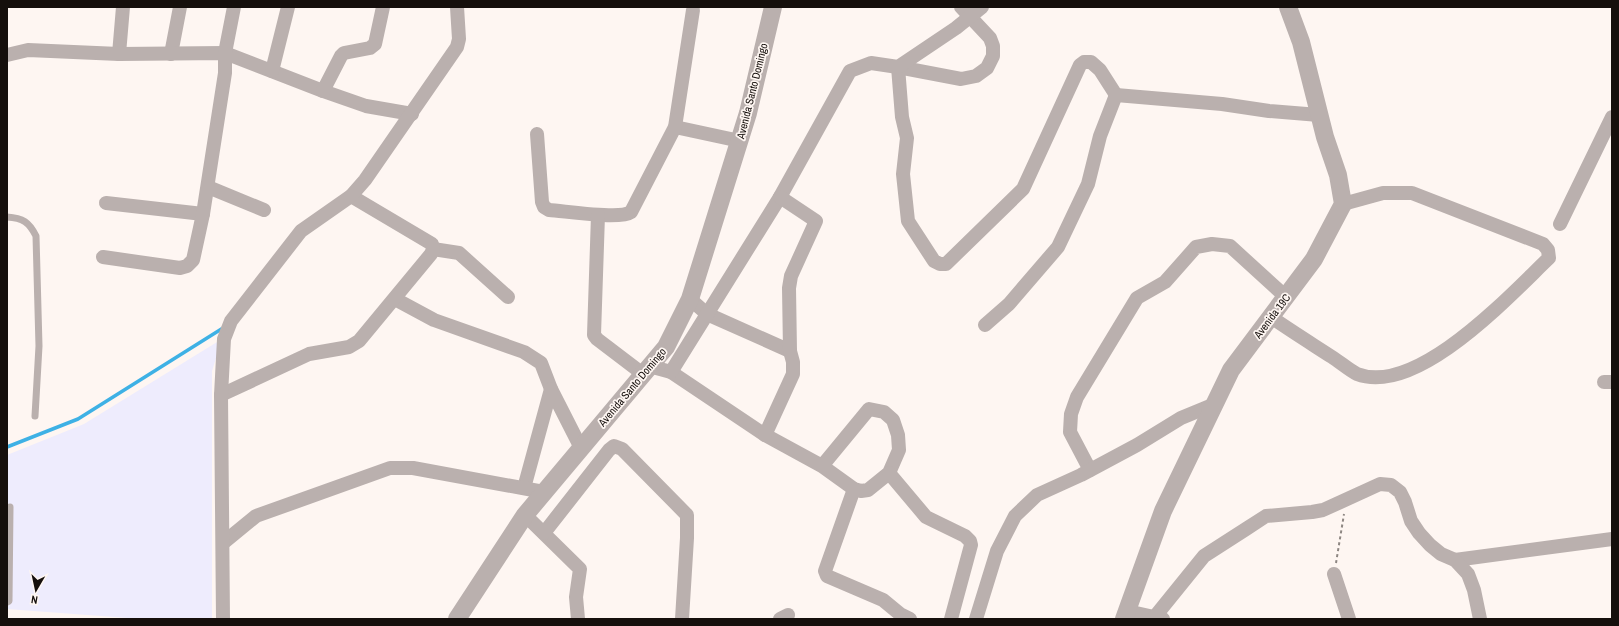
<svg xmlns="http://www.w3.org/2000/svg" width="1619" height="626" viewBox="0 0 1619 626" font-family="'Archivo Narrow',sans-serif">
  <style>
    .industrial { fill: #eeecfd }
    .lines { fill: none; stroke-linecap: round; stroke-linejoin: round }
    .stream { stroke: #3eb1e5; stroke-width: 3.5 }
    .path { stroke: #8d8682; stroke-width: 2; stroke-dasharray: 3 3; stroke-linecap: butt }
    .service { stroke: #bab0ae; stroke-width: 7 }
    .minor { stroke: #bab0ae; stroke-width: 14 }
    .tertiary { stroke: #bab0ae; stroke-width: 18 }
    .labels { text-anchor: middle; stroke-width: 3.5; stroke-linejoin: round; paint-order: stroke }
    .street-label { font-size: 11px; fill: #150f0c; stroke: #fef6f2 }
  </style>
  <rect width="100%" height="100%" fill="#fef6f2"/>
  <polygon class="industrial" points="222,339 212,371 212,619 141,619 7,609 7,455 84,424"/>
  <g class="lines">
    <polyline class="stream" points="7,447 78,419 223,328"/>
    <polyline class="path" points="1336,563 1344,514"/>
    <g class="service">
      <path d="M7,217C23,218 29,222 36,236L39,346L35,416"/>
      <polyline points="7,602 9,601 10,507"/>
    </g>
    <g class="minor">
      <polyline points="961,7 990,38 993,46 993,56 987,68 976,76 961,79 898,67 902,117 907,138 903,174 908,221 934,261 940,264 946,264 1023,189 1080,65 1084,62 1091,62 1100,70 1116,95"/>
      <polyline points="119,54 123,7"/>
      <polyline points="171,54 180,7"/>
      <polyline points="7,55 28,50 119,54 225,53 323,91 366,106 412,114"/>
      <polyline points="272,71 288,7"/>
      <polyline points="323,91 341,56 344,53 370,48 375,44 383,7"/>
      <polyline points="675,127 740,141"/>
      <path d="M537,134L542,202L544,207L549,210C565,211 620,220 631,212L675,127L693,10"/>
      <polyline points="208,187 264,210"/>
      <polyline points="106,203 203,214"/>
      <polyline points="598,215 594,335 597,339 643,374"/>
      <polyline points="1560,224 1612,117"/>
      <polyline points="433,249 459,253 508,297"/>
      <polyline points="103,257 180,268 187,266 193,260 203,214 225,73 225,53 234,7"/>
      <polyline points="395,299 434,320 524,352 541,363 551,389 581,448"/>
      <polyline points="690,299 707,314 790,351"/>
      <path d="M1271,317C1291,331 1312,344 1332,357C1340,362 1349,370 1357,374C1417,397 1510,295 1549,258L1548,250L1543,244L1412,193H1383L1343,204"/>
      <polyline points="985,325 1009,304 1058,247 1088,184 1100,136 1116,95 1222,104 1269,111 1319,115"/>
      <polyline points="649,366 671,372 765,435 822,466 854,489 861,491 868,490 889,473 899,450 898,435 893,420 884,412 869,409 822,466"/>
      <polyline points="671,372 780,197 850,71 871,63 898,67 956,28 982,7"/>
      <polyline points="1604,382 1612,382"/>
      <polyline points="221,395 309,354 349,347 359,341 431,254 433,249 432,244 351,196"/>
      <polyline points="765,435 793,374 793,362 790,351 789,288 791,276 816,221 780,197"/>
      <polyline points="1090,470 1070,432 1071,414 1077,397 1137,298 1165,282 1196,247 1212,244 1230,246 1286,297"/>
      <polyline points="889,473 926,517 965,536 970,541 971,545 951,619"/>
      <polyline points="524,488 551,389"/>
      <polyline points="854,489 825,571 827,576 883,600 900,614 910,619"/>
      <polyline points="525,515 580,569 576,597 578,619"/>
      <polyline points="544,533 609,450 614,446 622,449 687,515 687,538 682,619"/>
      <polyline points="223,543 256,516 390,468 413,468 544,492"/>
      <polyline points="1455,560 1612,539"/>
      <polyline points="1334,574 1349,619"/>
      <polyline points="1127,611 1163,619"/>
      <polyline points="223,619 221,395 224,339 231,321 301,231 351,196 365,180 457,47 459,39 457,7"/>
      <polyline points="780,619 788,615"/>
      <polyline points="976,619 997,551 1015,516 1037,495 1081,475 1137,445 1181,418 1215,404"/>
      <polyline points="1153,619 1204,556 1246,529 1266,516 1312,512 1323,510 1380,484 1391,485 1400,492 1405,502 1411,521 1419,533 1430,545 1441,554 1455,560 1468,574 1474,590 1480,619"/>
    </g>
    <g class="tertiary">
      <polyline points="457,619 525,515 666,347 690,299 748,113 773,7"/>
      <polyline points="1124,619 1163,511 1231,370 1314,259 1343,204 1338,175 1325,137 1301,42 1288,7"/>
    </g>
  </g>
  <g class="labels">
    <g class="street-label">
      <text transform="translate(752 91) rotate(-76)" y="4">Avenida Santo Domingo</text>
      <text transform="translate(1272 316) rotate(-53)" y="4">Avenida 19C</text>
      <text transform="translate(632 387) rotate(-50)" y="4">Avenida Santo Domingo</text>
    </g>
  </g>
  <rect width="1619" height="626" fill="none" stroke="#150f0c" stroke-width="16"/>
  <g transform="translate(36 590) rotate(189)" stroke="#fef6f2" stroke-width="3" paint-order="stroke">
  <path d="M0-3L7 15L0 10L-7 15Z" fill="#150f0c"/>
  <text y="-6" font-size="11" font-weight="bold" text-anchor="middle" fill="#150f0c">N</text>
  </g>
</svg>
